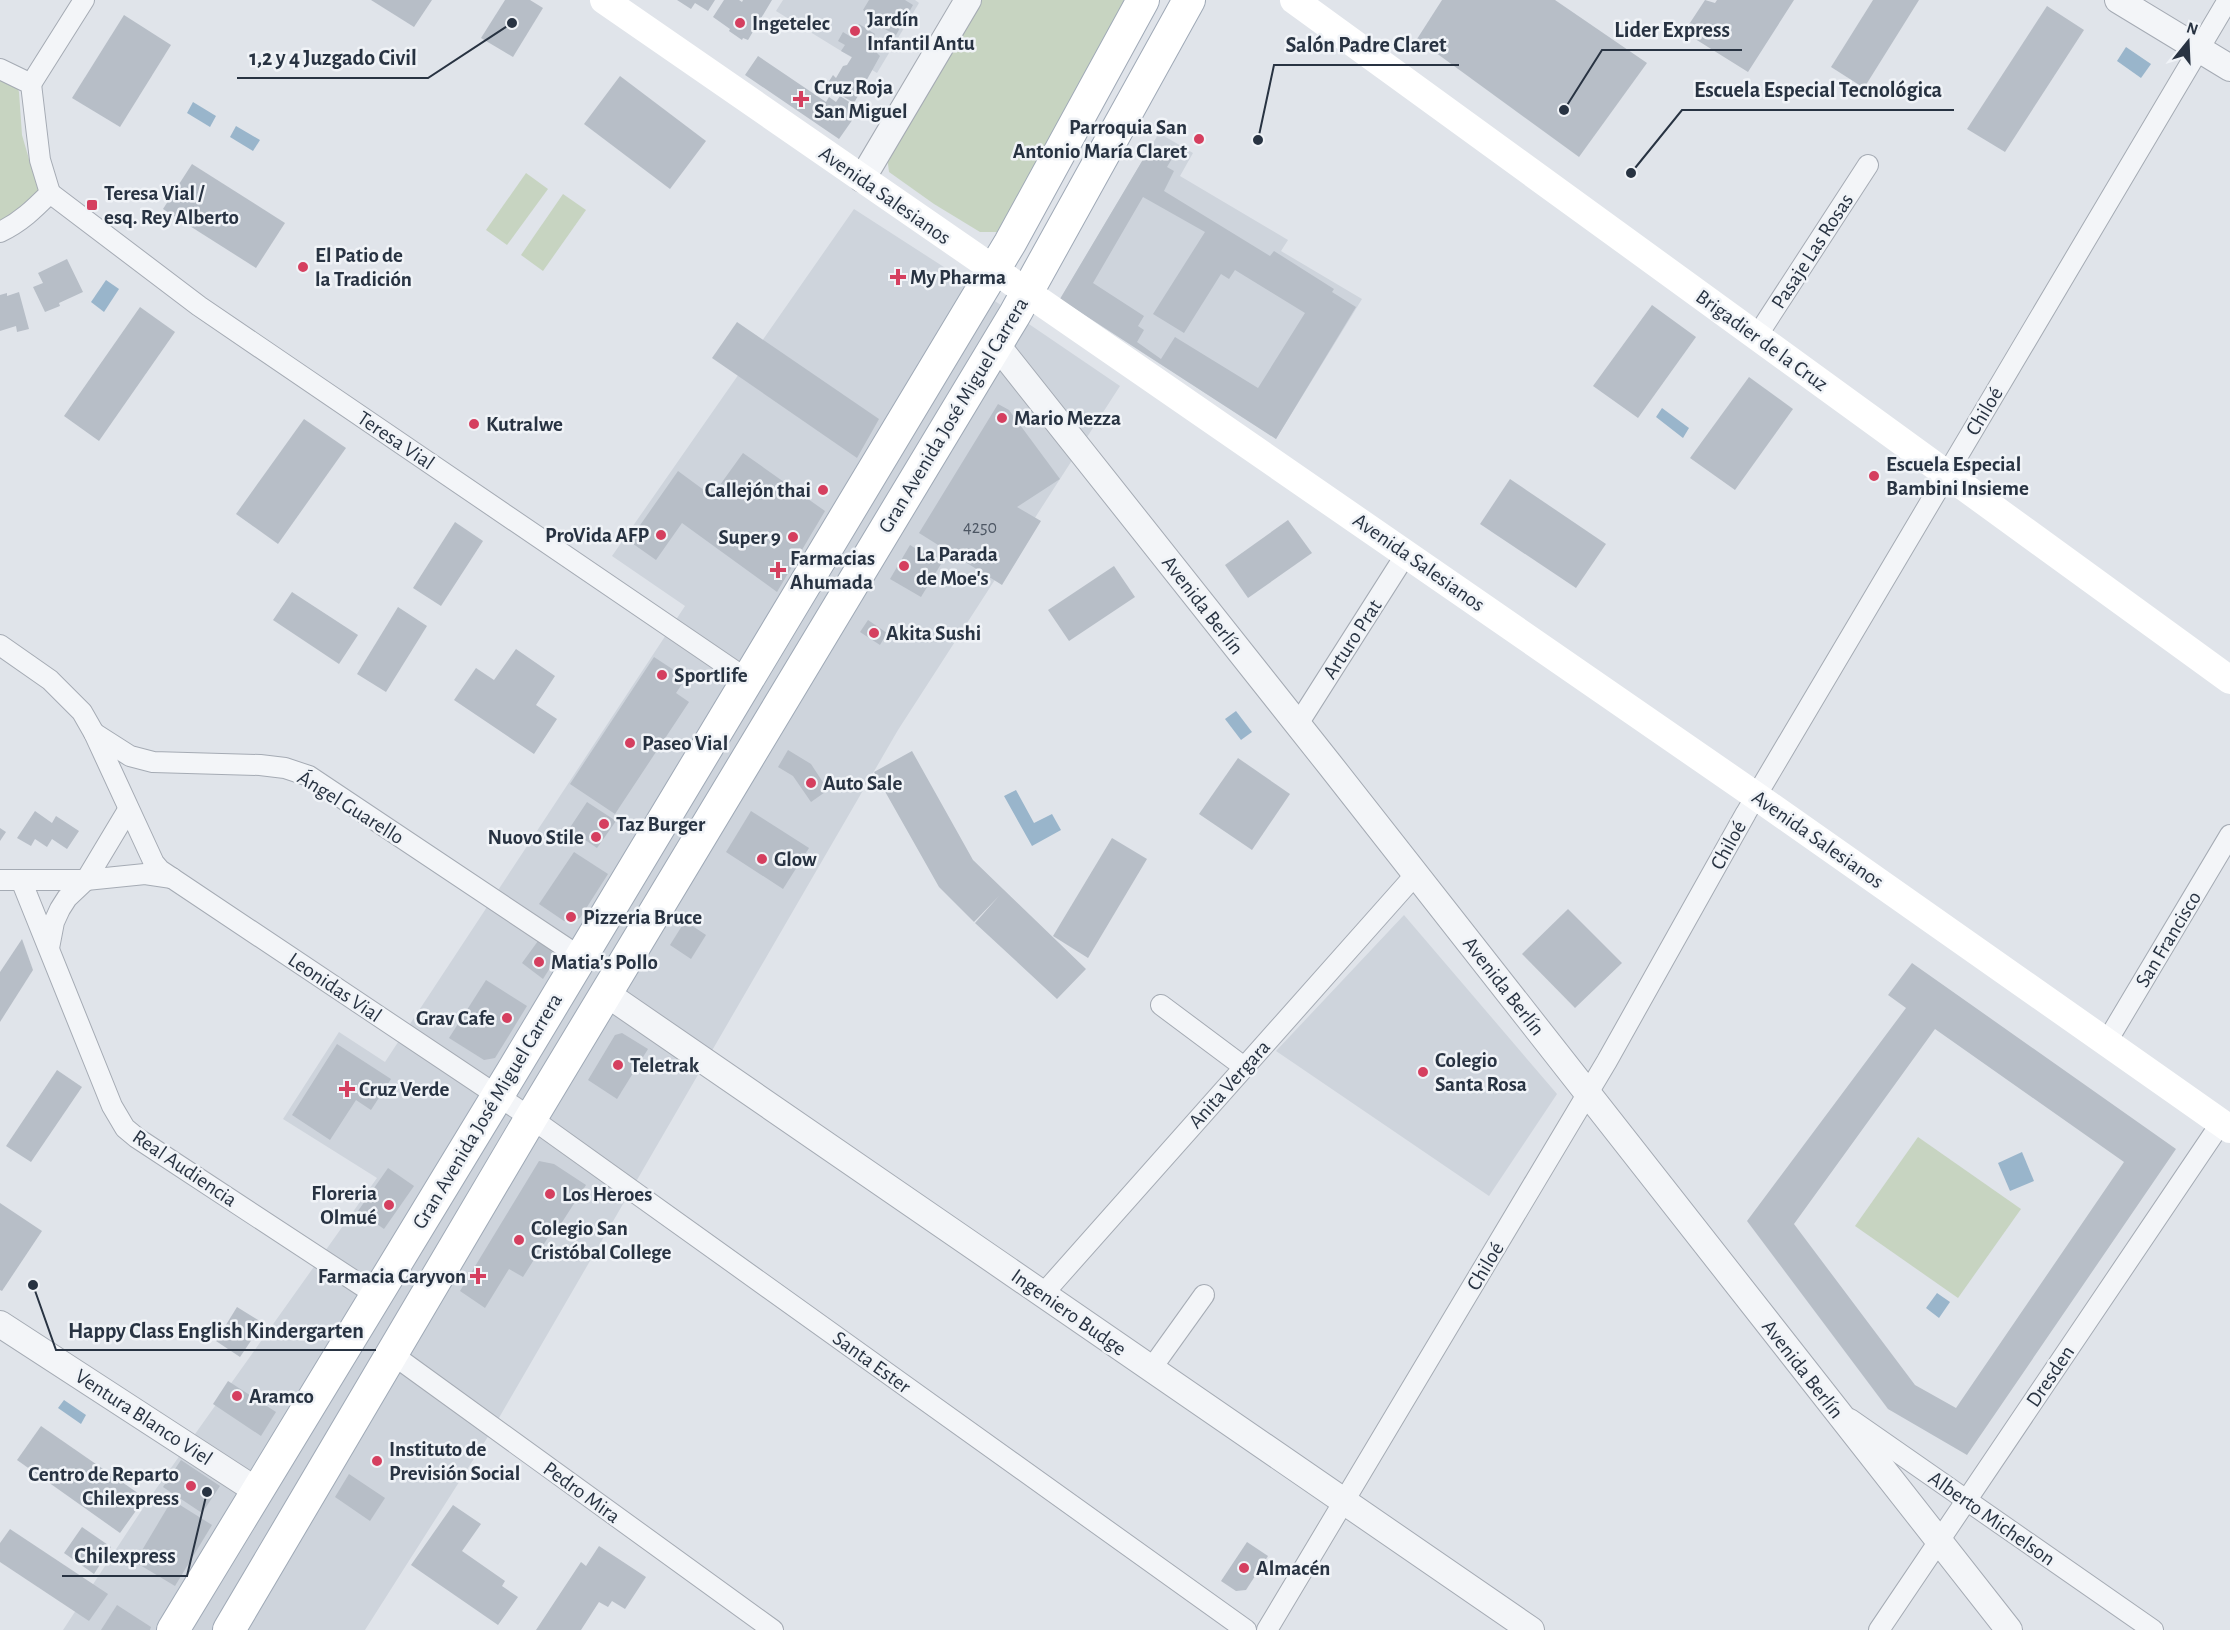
<svg xmlns="http://www.w3.org/2000/svg" width="2230" height="1630" viewBox="0 0 2230 1630" font-family="'Alegreya Sans',sans-serif">
  <style>
    .built { fill: #ced4dc }
    .green { fill: #c7d4c1 }
    .water { fill: #99b5cb }
    .building { fill: #b7bec7; fill-rule: evenodd }
    .lines { fill: none; stroke-linecap: round; stroke-linejoin: round }
    .minor-casing { stroke: #a5abb4; stroke-width: 22 }
    .tertiary-casing { stroke: #a5abb4; stroke-width: 28 }
    .primary-casing { stroke: #9fa9b6; stroke-width: 34 }
    .minor { stroke: #f3f5f8; stroke-width: 20 }
    .tertiary { stroke: #f3f5f8; stroke-width: 26 }
    .secondary { stroke: #fff; stroke-width: 28 }
    .primary { stroke: #fff; stroke-width: 32 }
    .poi-dot { fill: #d53f5f; stroke: #f0f3f7; stroke-width: 2 }
    .labels { text-anchor: middle; stroke-width: 5; stroke-linejoin: round; paint-order: stroke }
    .number-label { font-size: 18px; fill: #4c5663 }
    .poi-label { font-size: 21px; font-weight: bold; fill: #283342; stroke: #f0f3f7; text-anchor: start }
    .street-label { font-size: 21px; fill: #283342; stroke: #f0f3f7 }
    .leader { fill: none; stroke: #283342; stroke-width: 2 }
    .callout-dot { fill: #283342; stroke: #f0f3f7; stroke-width: 2 }
    .callout-label { font-size: 22px; text-anchor: middle; font-weight: bold; fill: #283342; stroke: #f0f3f7; stroke-width: 5; stroke-linejoin: round; paint-order: stroke }
  </style>
  <rect width="100%" height="100%" fill="#e0e4ea"/>
  <g class="built">
    <polygon points="783,0 915,0 919,3 877,73 776,11"/>
    <polygon points="1159,133 1193,153 1180,176 1288,240 1281,251 1362,299 1276,439 1060,299"/>
    <polygon points="854,209 964,280 1120,386 898,730 489,1435 365,1630 63,1630 151,1496 377,1178 283,1119 339,1032 385,1062 685,606 612,556"/>
    <polygon points="1404,915 1557,1094 1489,1196 1276,1051"/>
  </g>
  <g class="green">
    <polygon points="979,0 1129,0 997,232 980,232 934,204 889,172 887,156"/>
    <polygon points="0,72 16,84 19,92 22,135 31,166 39,182 40,195 0,226"/>
    <polygon points="526,173 548,189 507,245 486,230"/>
    <polygon points="563,194 586,210 543,271 521,255"/>
    <polygon points="1918,1137 2021,1209 1958,1298 1855,1226"/>
  </g>
  <g class="water">
    <polygon points="2126,47 2151,64 2141,78 2117,61"/>
    <polygon points="193,102 216,116 210,127 187,113"/>
    <polygon points="236,126 260,140 253,151 230,137"/>
    <polygon points="106,280 119,289 104,312 91,302"/>
    <polygon points="1662,408 1689,428 1683,438 1656,417"/>
    <polygon points="1236,711 1252,732 1241,740 1225,719"/>
    <polygon points="1016,790 1034,823 1052,814 1061,830 1032,846 1004,796"/>
    <polygon points="2022,1152 2034,1181 2010,1191 1998,1163"/>
    <polygon points="1937,1293 1950,1302 1939,1318 1926,1308"/>
    <polygon points="64,1400 86,1415 81,1424 58,1408"/>
  </g>
  <g class="building">
    <polygon points="371,0 432,0 414,27"/>
    <polygon points="505,0 530,0 543,8 513,57 481,38"/>
    <polygon points="677,0 715,0 708,11 695,3 691,9"/>
    <polygon points="724,0 739,0 742,2 743,0 772,0 748,40 743,38 742,40 729,31 730,29 713,17"/>
    <polygon points="869,0 905,0 913,5 896,35 875,24 878,19 863,10"/>
    <polygon points="1442,0 1555,0 1647,63 1579,157 1417,39"/>
    <polygon points="1705,0 1715,3 1717,0 1794,0 1748,72 1684,32"/>
    <polygon points="1873,0 1919,0 1864,88 1831,67"/>
    <polygon points="2047,6 2084,30 2005,152 1967,129"/>
    <polygon points="124,15 171,45 120,127 72,98"/>
    <polygon points="859,24 875,34 873,37 883,43 877,53 880,56 854,103 826,86 833,75 836,78 843,66 847,65 852,57 841,51 845,45 838,41 843,32 851,37"/>
    <polygon points="758,56 826,102 829,97 836,102 840,96 860,109 839,139 745,75"/>
    <polygon points="620,76 706,141 670,189 584,124"/>
    <path d="M1151,146L1173,157L1167,167L1174,171L1164,191L1270,256L1274,251L1334,289L1332,292L1356,307L1276,439L1060,299ZM1143,197L1205,232L1153,314L1184,333L1221,274L1229,279L1235,270L1305,313L1258,388L1175,337L1161,359L1137,342L1144,330L1138,326L1144,316L1093,283Z"/>
    <polygon points="192,164 285,223 256,268 163,209"/>
    <polygon points="67,259 83,292 59,303 60,306 45,312 33,287 43,283 38,273"/>
    <polygon points="19,292 29,329 17,332 16,326 0,331 0,295 7,293 7,296"/>
    <polygon points="1652,305 1696,337 1638,418 1593,386"/>
    <polygon points="140,307 175,332 99,441 64,416"/>
    <polygon points="737,322 879,419 857,458 712,358"/>
    <polygon points="1749,377 1793,409 1735,490 1690,458"/>
    <polygon points="998,404 1009,410 1060,479 1017,507 1041,521 1002,585 919,533"/>
    <polygon points="304,419 346,448 278,544 236,514"/>
    <polygon points="743,453 825,511 777,592 682,523 656,560 629,541 678,471 712,496"/>
    <polygon points="1510,479 1606,544 1576,588 1480,524"/>
    <polygon points="1288,520 1312,553 1248,598 1225,565"/>
    <polygon points="455,522 483,541 441,606 413,588"/>
    <polygon points="910,545 941,564 921,597 890,579"/>
    <polygon points="1114,566 1135,597 1069,641 1048,610"/>
    <polygon points="292,592 358,635 339,664 273,620"/>
    <polygon points="398,607 427,626 386,692 357,674"/>
    <polygon points="868,620 887,633 880,645 860,632"/>
    <polygon points="516,649 555,676 536,705 557,719 534,754 454,700 476,668 494,680"/>
    <polygon points="654,657 686,678 676,693 689,702 615,814 570,784"/>
    <polygon points="788,750 811,764 828,790 811,802 793,776 778,767"/>
    <polygon points="912,751 973,860 1086,969 1057,999 975,923 999,896 974,922 939,887 874,772"/>
    <polygon points="1238,758 1290,794 1252,850 1199,814"/>
    <polygon points="587,802 616,821 597,848 569,829"/>
    <polygon points="35,811 52,823 56,816 79,831 67,849 52,839 47,847 35,839 31,846 17,838"/>
    <polygon points="751,811 809,848 783,889 726,852"/>
    <polygon points="0,828 6,832 0,841"/>
    <polygon points="1112,838 1147,859 1088,958 1053,936"/>
    <polygon points="574,852 608,874 580,918 570,922 564,921 539,904"/>
    <polygon points="1568,909 1622,963 1575,1008 1522,954"/>
    <polygon points="685,921 706,935 691,959 670,945"/>
    <polygon points="22,939 33,970 0,1022 0,972"/>
    <polygon points="538,941 551,950 555,960 543,979 522,963"/>
    <path d="M1912,963L2176,1149L1967,1455L1888,1409L1747,1221L1906,1008L1888,995ZM1935,1029L2124,1162L1956,1408L1915,1385L1794,1224Z"/>
    <polygon points="486,980 527,1006 495,1058 484,1060 449,1038"/>
    <polygon points="622,1033 648,1049 617,1099 588,1080 615,1035"/>
    <polygon points="337,1044 391,1079 371,1110 356,1100 330,1140 292,1115"/>
    <polygon points="57,1070 82,1087 31,1162 6,1146"/>
    <polygon points="539,1161 554,1164 586,1185 557,1230 554,1228 523,1277 509,1269 485,1308 460,1291"/>
    <polygon points="388,1168 414,1186 384,1229 358,1211"/>
    <polygon points="0,1203 42,1231 2,1291 0,1290"/>
    <polygon points="237,1307 263,1323 240,1357 216,1341"/>
    <polygon points="228,1381 276,1412 261,1436 213,1404"/>
    <polygon points="41,1426 145,1498 120,1533 17,1460"/>
    <polygon points="181,1460 220,1486 202,1513 163,1487"/>
    <polygon points="349,1474 385,1498 370,1521 335,1497"/>
    <polygon points="172,1500 212,1525 175,1586 135,1562"/>
    <polygon points="453,1505 481,1524 462,1551 505,1581 502,1586 518,1597 498,1625 411,1565"/>
    <polygon points="82,1527 111,1547 94,1574 64,1553"/>
    <polygon points="10,1529 108,1594 89,1621 0,1562 0,1543"/>
    <polygon points="1247,1542 1268,1556 1246,1590 1236,1591 1221,1581"/>
    <polygon points="599,1546 646,1577 625,1609 612,1601 608,1607 599,1602 581,1630 536,1630 581,1562 586,1566"/>
    <polygon points="117,1605 151,1627 150,1630 101,1630"/>
  </g>
  <g class="lines">
    <defs>
      <g id="minor">
        <path d="M0,69L31,84L40,160L50,193C34,209 21,222 0,232"/>
        <polyline points="31,84 84,0"/>
        <polyline points="50,193 199,306 748,680"/>
        <polyline points="1757,336 1868,165"/>
        <polyline points="0,645 50,680 82,712 94,733 154,863 160,870 531,1118 1246,1630"/>
        <polyline points="1298,724 1406,554"/>
        <polyline points="94,733 130,756 153,762 260,765 285,768 309,776 580,957"/>
        <polyline points="0,880 86,880 145,874 172,878"/>
        <polyline points="21,880 112,1106 125,1128 137,1138 376,1295"/>
        <polyline points="49,948 54,922 60,909 67,898 86,880 128,810"/>
        <polyline points="1161,1005 1244,1067"/>
        <polyline points="2106,1043 2230,835"/>
        <polyline points="1043,1294 1416,874"/>
        <polyline points="392,1354 773,1630"/>
        <polyline points="1151,1369 1204,1295"/>
        <polyline points="1850,1419 2153,1630"/>
        <polyline points="1267,1630 1607,1061 1746,813 2228,0"/>
        <polyline points="1879,1630 2221,1123"/>
      </g>
      <g id="tertiary">
        <polyline points="2118,0 2230,68"/>
        <polyline points="862,179 968,0"/>
        <polyline points="996,344 1330,765 2009,1630"/>
        <polyline points="607,994 1531,1630"/>
        <polyline points="0,1324 257,1491"/>
      </g>
      <g id="primary">
        <polyline points="173,1630 512,1072 1010,243 1143,0"/>
        <polyline points="229,1630 531,1118 1015,314 1189,0"/>
      </g>
    </defs>
    <use href="#minor" class="minor-casing"/>
    <use href="#tertiary" class="tertiary-casing"/>
    <use href="#primary" class="primary-casing"/>
    <use href="#minor" class="minor"/>
    <use href="#tertiary" class="tertiary"/>
    <g class="secondary">
      <polyline points="604,0 1756,796 2230,1129"/>
      <polyline points="1294,0 2230,680"/>
    </g>
    <use href="#primary" class="primary"/>
  </g>
  <g class="poi-dot">
    <circle cx="740" cy="23" r="6"/>
    <circle cx="855" cy="31" r="6"/>
    <path d="M798 90h6v6h6v6h-6v6h-6v-6h-6v-6h6z"/>
    <circle cx="1199" cy="139" r="6"/>
    <rect x="86" y="199" width="12" height="12" rx="3"/>
    <circle cx="303" cy="267" r="6"/>
    <path d="M895 268h6v6h6v6h-6v6h-6v-6h-6v-6h6z"/>
    <circle cx="1002" cy="418" r="6"/>
    <circle cx="474" cy="424" r="6"/>
    <circle cx="1874" cy="476" r="6"/>
    <circle cx="823" cy="490" r="6"/>
    <circle cx="661" cy="535" r="6"/>
    <circle cx="793" cy="537" r="6"/>
    <circle cx="904" cy="566" r="6"/>
    <path d="M775 561h6v6h6v6h-6v6h-6v-6h-6v-6h6z"/>
    <circle cx="874" cy="633" r="6"/>
    <circle cx="662" cy="675" r="6"/>
    <circle cx="630" cy="743" r="6"/>
    <circle cx="811" cy="783" r="6"/>
    <circle cx="604" cy="824" r="6"/>
    <circle cx="596" cy="837" r="6"/>
    <circle cx="762" cy="859" r="6"/>
    <circle cx="571" cy="917" r="6"/>
    <circle cx="539" cy="962" r="6"/>
    <circle cx="507" cy="1018" r="6"/>
    <circle cx="618" cy="1065" r="6"/>
    <circle cx="1423" cy="1072" r="6"/>
    <path d="M344 1080h6v6h6v6h-6v6h-6v-6h-6v-6h6z"/>
    <circle cx="550" cy="1194" r="6"/>
    <circle cx="389" cy="1205" r="6"/>
    <circle cx="519" cy="1240" r="6"/>
    <path d="M475 1267h6v6h6v6h-6v6h-6v-6h-6v-6h6z"/>
    <circle cx="237" cy="1396" r="6"/>
    <circle cx="377" cy="1461" r="6"/>
    <circle cx="191" cy="1486" r="6"/>
    <circle cx="1244" cy="1568" r="6"/>
  </g>
  <g class="labels">
    <g class="number-label">
      <text x="980" y="533">4250</text>
    </g>
    <g class="poi-label">
      <text x="867" y="26">Jardín<tspan x="867" dy="24">Infantil Antu</tspan></text>
      <text x="752" y="30">Ingetelec</text>
      <text x="814" y="94">Cruz Roja<tspan x="814" dy="24">San Miguel</tspan></text>
      <text x="1187" y="134" text-anchor="end">Parroquia San<tspan x="1187" dy="24">Antonio María Claret</tspan></text>
      <text x="104" y="200">Teresa Vial /<tspan x="104" dy="24">esq. Rey Alberto</tspan></text>
      <text x="315" y="262">El Patio de<tspan x="315" dy="24">la Tradición</tspan></text>
      <text x="910" y="284">My Pharma</text>
      <text x="1014" y="425">Mario Mezza</text>
      <text x="486" y="431">Kutralwe</text>
      <text x="1886" y="471">Escuela Especial<tspan x="1886" dy="24">Bambini Insieme</tspan></text>
      <text x="811" y="497" text-anchor="end">Callejón thai</text>
      <text x="649" y="542" text-anchor="end">ProVida AFP</text>
      <text x="781" y="544" text-anchor="end">Super 9</text>
      <text x="916" y="561">La Parada<tspan x="916" dy="24">de Moe's</tspan></text>
      <text x="790" y="565">Farmacias<tspan x="790" dy="24">Ahumada</tspan></text>
      <text x="886" y="640">Akita Sushi</text>
      <text x="674" y="682">Sportlife</text>
      <text x="642" y="750">Paseo Vial</text>
      <text x="823" y="790">Auto Sale</text>
      <text x="616" y="831">Taz Burger</text>
      <text x="584" y="844" text-anchor="end">Nuovo Stile</text>
      <text x="774" y="866">Glow</text>
      <text x="583" y="924">Pizzeria Bruce</text>
      <text x="551" y="969">Matia's Pollo</text>
      <text x="495" y="1025" text-anchor="end">Grav Cafe</text>
      <text x="1435" y="1067">Colegio<tspan x="1435" dy="24">Santa Rosa</tspan></text>
      <text x="630" y="1072">Teletrak</text>
      <text x="359" y="1096">Cruz Verde</text>
      <text x="377" y="1200" text-anchor="end">Floreria<tspan x="377" dy="24">Olmué</tspan></text>
      <text x="562" y="1201">Los Heroes</text>
      <text x="531" y="1235">Colegio San<tspan x="531" dy="24">Cristóbal College</tspan></text>
      <text x="466" y="1283" text-anchor="end">Farmacia Caryvon</text>
      <text x="249" y="1403">Aramco</text>
      <text x="389" y="1456">Instituto de<tspan x="389" dy="24">Previsión Social</tspan></text>
      <text x="179" y="1481" text-anchor="end">Centro de Reparto<tspan x="179" dy="24">Chilexpress</tspan></text>
      <text x="1256" y="1575">Almacén</text>
    </g>
    <g class="street-label">
      <text transform="translate(885 195) rotate(35)" y="7">Avenida Salesianos</text>
      <text transform="translate(1812 251) rotate(-57)" y="7">Pasaje Las Rosas</text>
      <text transform="translate(1762 340) rotate(36)" y="7">Brigadier de la Cruz</text>
      <text transform="translate(1984 411) rotate(-59)" y="7">Chiloé</text>
      <text transform="translate(953 415) rotate(-59)" y="7">Gran Avenida José Miguel Carrera</text>
      <text transform="translate(396 440) rotate(34)" y="7">Teresa Vial</text>
      <text transform="translate(1419 562) rotate(35)" y="7">Avenida Salesianos</text>
      <text transform="translate(1203 605) rotate(52)" y="7">Avenida Berlín</text>
      <text transform="translate(1352 639) rotate(-57)" y="7">Arturo Prat</text>
      <text transform="translate(351 807) rotate(32)" y="7">Ángel Guarello</text>
      <text transform="translate(1818 839) rotate(35)" y="7">Avenida Salesianos</text>
      <text transform="translate(1728 845) rotate(-61)" y="7">Chiloé</text>
      <text transform="translate(2168 939) rotate(-59)" y="7">San Francisco</text>
      <text transform="translate(1504 986) rotate(52)" y="7">Avenida Berlín</text>
      <text transform="translate(335 987) rotate(34)" y="7">Leonidas Vial</text>
      <text transform="translate(1229 1084) rotate(-48)" y="7">Anita Vergara</text>
      <text transform="translate(487 1111) rotate(-59)" y="7">Gran Avenida José Miguel Carrera</text>
      <text transform="translate(185 1168) rotate(34)" y="7">Real Audiencia</text>
      <text transform="translate(1485 1266) rotate(-59)" y="7">Chiloé</text>
      <text transform="translate(1069 1312) rotate(35)" y="7">Ingeniero Budge</text>
      <text transform="translate(872 1362) rotate(36)" y="7">Santa Ester</text>
      <text transform="translate(1803 1369) rotate(52)" y="7">Avenida Berlín</text>
      <text transform="translate(2050 1376) rotate(-56)" y="7">Dresden</text>
      <text transform="translate(144 1417) rotate(33)" y="7">Ventura Blanco Viel</text>
      <text transform="translate(582 1492) rotate(36)" y="7">Pedro Mira</text>
      <text transform="translate(1992 1518) rotate(35)" y="7">Alberto Michelson</text>
    </g>
  </g>
  <path class="leader" d="M1564 110L1602 50H1742M1258 140L1274 65H1459M512 23L428 78H237M1631 173L1682 110H1954M33 1285L56 1350H376M207 1492L187 1576H62"/>
  <g class="callout-dot">
    <circle cx="1564" cy="110" r="6"/>
    <circle cx="1258" cy="140" r="6"/>
    <circle cx="512" cy="23" r="6"/>
    <circle cx="1631" cy="173" r="6"/>
    <circle cx="33" cy="1285" r="6"/>
    <circle cx="207" cy="1492" r="6"/>
  </g>
  <g class="callout-label">
    <text x="1672" y="37">Lider Express</text>
    <text x="1366" y="52">Salón Padre Claret</text>
    <text x="333" y="65">1,2 y 4 Juzgado Civil</text>
    <text x="1818" y="97">Escuela Especial Tecnológica</text>
    <text x="216" y="1338">Happy Class English Kindergarten</text>
    <text x="125" y="1563">Chilexpress</text>
  </g>
  <g transform="translate(2188 42) rotate(18)" stroke="#f0f3f7" stroke-width="4.5" paint-order="stroke">
  <path d="M0-4.5L10 22L0 15L-10 22Z" fill="#283342"/>
  <text y="-9" font-size="16" font-weight="bold" text-anchor="middle" fill="#283342">N</text>
  </g>
</svg>
